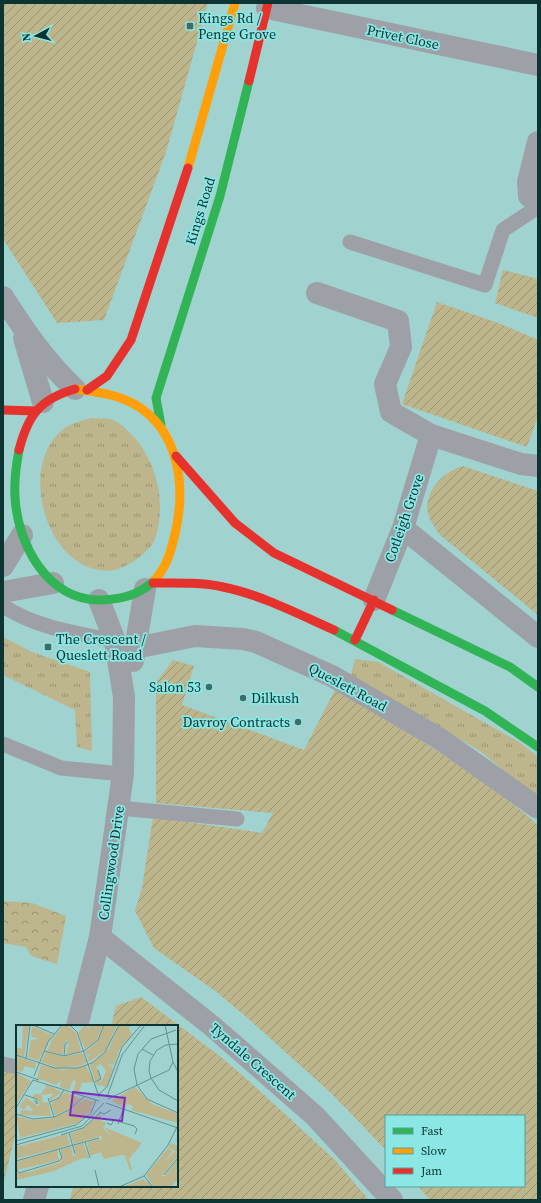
<svg xmlns="http://www.w3.org/2000/svg" width="541" height="1203" viewBox="0 0 541 1203" font-family="'Source Serif 4',serif">
  <style>
    .grass { fill: url(#grass-tufts) }
    .forest { fill: url(#forest-crowns) }
    .garden { fill: url(#garden-furrows) }
    .lines { fill: none; stroke-linecap: round; stroke-linejoin: round }
    .lane { stroke: #9da1a7; stroke-width: 15 }
    .street { stroke: #9da1a7; stroke-width: 22 }
    .fast { stroke: #30b455; stroke-width: 9 }
    .slow { stroke: #ff9f0a; stroke-width: 9 }
    .jam { stroke: #e5322d; stroke-width: 9 }
    .poi-dot { fill: #3f6b6a; stroke: #8be7e4; stroke-width: 1.5 }
    .labels { text-anchor: middle; stroke-width: 3.5; stroke-linejoin: round; paint-order: stroke }
    .poi-label { font-size: 14px; fill: #0b3433; stroke: #8be7e4; text-anchor: start }
    .street-label { font-size: 14px; fill: #0b3433; stroke: #8be7e4 }
    .inset-road { fill: none; stroke: #649391; stroke-width: 1 }
    .view { fill: #7b2cbf; fill-opacity: 0.15; stroke: #7b2cbf; stroke-width: 2 }
    .inset-edge { fill: none; stroke: #0b3433; stroke-width: 2 }
  </style>
  <defs>
    <pattern id="grass-tufts" width="24" height="20" patternUnits="userSpaceOnUse"><rect width="24" height="20" fill="#bdb58b"/><path d="M3 7l-1-3M5 7V3M7 7l1-3M15 17l-1-3M17 17v-4M19 17l1-3" fill="none" stroke="#989472"/></pattern>
    <pattern id="forest-crowns" width="20" height="18" patternUnits="userSpaceOnUse"><rect width="20" height="18" fill="#bdb58b"/><path d="M2 6a3 3 0 1 1 6 0M12 15a3 3 0 1 1 6 0" fill="none" stroke="#989472"/></pattern>
    <pattern id="garden-furrows" width="10" height="10" patternUnits="userSpaceOnUse"><rect width="10" height="10" fill="#bdb58b"/><path d="M-1 1l2-2M0 10L10 0M9 11l2-2" fill="none" stroke="#989472"/></pattern>
  </defs>
  <rect width="100%" height="100%" fill="#a0d2d0"/>
  <g class="grass">
    <path d="M92,418C97,419 104,418 110,419C118,421 126,429 132,435C157,461 167,504 155,539C149,553 129,566 115,570C106,572 96,570 88,567C42,549 22,465 61,431C70,423 81,421 92,418Z"/>
    <polygon points="3,637 32,652 90,672 92,751 77,747 75,710 3,675"/>
    <polygon points="355,659 378,662 519,742 538,757 538,799 480,751 351,675"/>
  </g>
  <polygon class="forest" points="3,901 32,903 66,916 57,964 31,956 26,947 3,943"/>
  <g class="garden">
    <polygon points="3,3 208,3 166,152 104,320 57,323 3,239"/>
    <polygon points="503,270 538,279 538,318 495,303"/>
    <polygon points="437,302 501,324 538,340 538,416 527,447 402,404"/>
    <path d="M463,466L538,491V615L440,535C434,527 427,517 427,506C429,486 446,471 463,466Z"/>
    <path d="M173,660L194,666L182,705L304,750L335,690C405,730 477,771 538,825V1200H430L418,1186H524V1116H386V1150L332,1094L251,1021L218,993L154,948L135,911L142,888L153,817L262,833L273,813L156,803V683Z"/>
    <polygon points="141,997 221,1057 250,1082 335,1160 369,1200 70,1200 73,1186 177,1186 177,1026 111,1026 116,1006"/>
    <polygon points="3,1069 17,1072 17,1128 3,1185"/>
  </g>
  <g class="lines">
    <g class="lane">
      <polyline points="350,242 485,285 503,230 538,207"/>
      <path d="M3,606C37,628 76,633 115,641"/>
      <polyline points="3,744 61,768 123,774"/>
      <polyline points="119,808 237,819"/>
      <polyline points="3,1064 17,1067"/>
    </g>
    <g class="street">
      <polyline points="267,8 538,65"/>
      <polyline points="538,142 528,182 529,196 538,203"/>
      <polyline points="317,293 398,321 401,347 385,384 391,412 431,435 403,528 374,600"/>
      <path d="M3,297C24,330 46,362 75,389"/>
      <polyline points="24,338 43,402"/>
      <polyline points="431,435 521,464 538,466"/>
      <polyline points="403,528 538,637"/>
      <polyline points="3,566 22,535"/>
      <polyline points="3,592 53,583"/>
      <polyline points="135,648 195,636 243,639 256,642 332,676 440,739 538,808"/>
      <polyline points="133,661 145,589"/>
      <polyline points="100,937 212,1026 315,1116 392,1200"/>
      <polyline points="77,1026 100,937 123,774 124,697 115,641 99,600"/>
      <polyline points="34,1200 38,1186"/>
    </g>
    <g class="fast">
      <polyline points="161,425 156,398 220,196 249,81"/>
      <path d="M19,450C16,466 14,480 15,496C17,544 48,602 102,600C123,599 139,595 155,580"/>
      <polyline points="392,610 510,667 538,687"/>
      <polyline points="334,630 485,711 538,747"/>
    </g>
    <g class="slow">
      <polyline points="188,168 235,3"/>
      <path d="M75,389C95,392 116,394 134,404C180,430 186,487 175,534C171,551 167,566 155,580"/>
    </g>
    <g class="jam">
      <polyline points="249,81 268,3"/>
      <polyline points="87,390 107,376 131,340 188,168"/>
      <polyline points="3,410 36,411"/>
      <path d="M19,450C28,415 40,399 75,389"/>
      <polyline points="176,456 235,523 274,553 392,610"/>
      <path d="M153,583C176,583 200,582 223,587C262,595 298,614 334,630"/>
      <polyline points="355,640 374,600"/>
    </g>
  </g>
  <g class="poi-dot">
    <rect x="186" y="22" width="8" height="8" rx="2"/>
    <rect x="44" y="643" width="8" height="8" rx="2"/>
    <circle cx="209" cy="687" r="4"/>
    <circle cx="243" cy="698" r="4"/>
    <circle cx="298" cy="722" r="4"/>
  </g>
  <g class="labels">
    <g class="poi-label">
      <text x="198" y="23">Kings Rd /<tspan x="198" dy="16">Penge Grove</tspan></text>
      <text x="56" y="644">The Crescent /<tspan x="56" dy="16">Queslett Road</tspan></text>
      <text x="201" y="692" text-anchor="end">Salon 53</text>
      <text x="251" y="703">Dilkush</text>
      <text x="290" y="727" text-anchor="end">Davroy Contracts</text>
    </g>
    <g class="street-label">
      <text transform="translate(403 37) rotate(12)" y="5">Privet Close</text>
      <text transform="translate(200 211) rotate(-73)" y="5">Kings Road</text>
      <text transform="translate(404 518) rotate(-71)" y="5">Cotleigh Grove</text>
      <text transform="translate(348 687) rotate(28)" y="5">Queslett Road</text>
      <text transform="translate(111 863) rotate(-82)" y="5">Collingwood Drive</text>
      <text transform="translate(253 1061) rotate(41)" y="5">Tyndale Crescent</text>
    </g>
  </g>
  <g transform="translate(16 1025)">
    <rect width="162" height="162" fill="#a0d2d0"/>
    <path d="M7,0H13L8,32L0,29V22L6,24ZM52,0L60,8L65,26L50,30L53,16L50,15L46,30L31,26L37,13L48,0ZM72,0H87L80,16L69,24L62,8L69,0L74,5ZM89,0H101L90,25L73,37L71,31L77,29L70,30L69,27L81,17ZM103,0H115L113,3L116,10L103,25L98,40L91,39L97,43L90,63L86,60L82,61L80,57L86,56L90,46L85,39L80,42L85,54L79,56L74,40L93,24ZM16,1L36,10L22,36L12,32L15,15L22,14L15,11ZM30,27L48,32L66,28L71,37L64,41L44,43L25,37ZM0,31L20,38L19,44L9,41L6,47L0,45ZM25,40L47,45L70,41L78,57L66,58L62,69L57,67L60,56L57,55L53,65L44,62L45,55L40,60L21,53ZM0,48L15,56L0,80ZM31,60L46,67L34,76L33,73L38,68L26,70L27,78L32,77L35,91L4,90L5,85L18,86L12,80L8,85L3,82L10,72L23,82L22,74L16,73L18,69H25ZM119,62L136,79L162,89V98L115,85L117,81L115,80L111,79L110,83L95,76ZM50,67L65,74L53,84L39,90L35,79ZM69,74L73,75L72,80L73,76H79L75,82L77,84L62,98L4,113L0,91L15,95L33,94L49,88ZM85,89L84,95L90,98L87,103L97,114L83,123L85,127L74,131L71,117L86,114L85,111L58,119L54,109L64,105ZM51,109L54,120L0,134V122ZM67,118L73,133H66L38,146L0,155V148L14,147L45,137V124L55,122L57,131L60,130L58,121ZM155,118L162,121V127L159,126L162,131L146,151H149L162,134V143L159,148L162,144V154L155,162H138L130,150L152,123L157,126L147,139L159,126L152,122ZM41,125L43,135L1,145L0,137ZM127,154L130,157L132,155L136,162H107Z" fill="#bdb58b"/>
    <path d="M88,102L126,118L113,134L116,144L114,145L109,131L106,130L88,134L83,123L97,114Z" fill="#bdb58b"/>
    <path class="inset-road" d="M17,0L38,9M54,0L61,7L83,72M149,0L157,37L161,45M160,5L135,14L122,29L118,44L121,60L131,74L162,88M162,19L150,20L141,25L134,36L133,46L135,53L143,65L162,76M126,24L137,30M28,26L48,31L68,26L82,15L88,0M0,30L39,43H62L76,38L89,27L103,0M48,31L49,20L52,16M10,34L14,0M0,47L23,55M18,51L32,17L46,0M17,55L83,76M79,57L85,54L82,45M83,69L91,62L106,22L125,0M9,70L21,74V79L18,75M91,72L106,30L129,0M32,73L38,92M92,74L153,45L157,37M34,77L43,73L48,65M90,78L162,103M0,83L17,55M83,87L88,89L95,85M0,89L17,94L38,92L53,85L68,72M91,98L95,100L98,95L118,101L121,104L119,109M102,99L107,85M53,108L59,129M45,110L67,103L84,88M0,116L60,100L75,88L80,75M69,117L74,133M0,120L66,101L88,78M0,136L83,113M0,143L3,148L43,136L46,133L43,124M79,145L83,162M148,150L162,133M128,151L137,162M103,162L128,151L152,120L161,102"/>
    <path class="view" d="M57,67L109,73L106,96L54,90Z"/>
    <rect width="162" height="162" class="inset-edge"/>
  </g>
  <rect width="541" height="1203" fill="none" stroke="#0b3433" stroke-width="8"/>
  <rect x="385" y="1115" width="140" height="72" fill="#8be7e4" stroke="#589f9d"/>
  <rect x="393" y="1128" width="20" height="6" fill="#30b455" stroke="#589f9d"/>
  <text x="421" y="1135" font-size="12" fill="#0b3433">Fast</text>
  <rect x="393" y="1148" width="20" height="6" fill="#ff9f0a" stroke="#589f9d"/>
  <text x="421" y="1155" font-size="12" fill="#0b3433">Slow</text>
  <rect x="393" y="1168" width="20" height="6" fill="#e5322d" stroke="#589f9d"/>
  <text x="421" y="1175" font-size="12" fill="#0b3433">Jam</text>
  <g transform="translate(36 36) rotate(263)" stroke="#8be7e4" stroke-width="3" paint-order="stroke">
  <path d="M0-3L7 15L0 10L-7 15Z" fill="#0b3433"/>
  <text y="-6" font-size="11" font-weight="bold" text-anchor="middle" fill="#0b3433">N</text>
  </g>
</svg>
